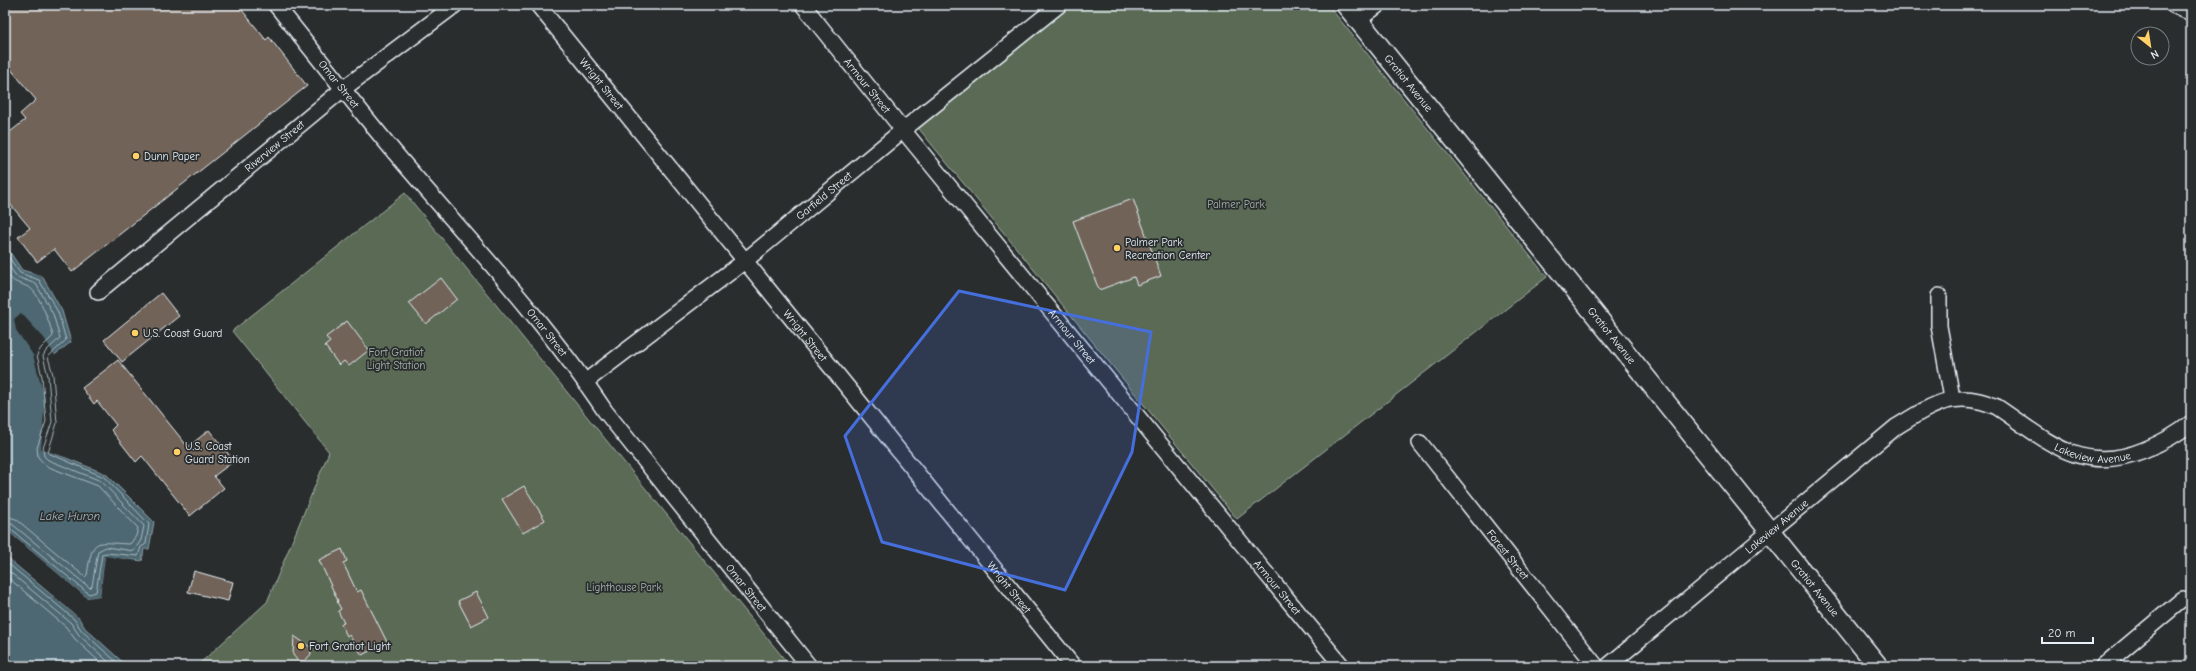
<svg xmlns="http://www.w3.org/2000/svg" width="2196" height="671" viewBox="0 0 2196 671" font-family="'Comic Neue',sans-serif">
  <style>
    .green { fill: #5a6b54; stroke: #a1aea6 }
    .water { fill: #4d6872; stroke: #8b9fa8 }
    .pier { fill: #2a2d2e }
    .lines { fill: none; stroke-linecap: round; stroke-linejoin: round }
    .shore { stroke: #aabac2; stroke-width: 1 }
    .building { fill: #726458; stroke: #e8f1f8 }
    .minor-casing { stroke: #e8f1f8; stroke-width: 18 }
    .tertiary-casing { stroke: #e8f1f8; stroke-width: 22 }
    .minor { stroke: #2a2d2e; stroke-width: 15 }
    .tertiary { stroke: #2a2d2e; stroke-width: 19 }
    .marked { fill: #466fde; fill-opacity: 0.2; stroke: #466fde; stroke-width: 3; stroke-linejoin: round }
    .poi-dot { fill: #ffd166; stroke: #2a2d2e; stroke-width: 1.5 }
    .labels { text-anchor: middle; stroke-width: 3.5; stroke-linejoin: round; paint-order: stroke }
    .street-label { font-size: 11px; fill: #e8f1f8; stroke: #2a2d2e }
    .poi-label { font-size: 11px; fill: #e8f1f8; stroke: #2a2d2e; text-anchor: start }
    .park-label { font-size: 11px; fill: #a8b5ae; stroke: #2a2d2e }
    .water-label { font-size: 12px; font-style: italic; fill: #aabac2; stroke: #2a2d2e }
  </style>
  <rect width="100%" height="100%" fill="#2a2d2e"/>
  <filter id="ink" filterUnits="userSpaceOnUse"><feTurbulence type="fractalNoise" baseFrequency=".025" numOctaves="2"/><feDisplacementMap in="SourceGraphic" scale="8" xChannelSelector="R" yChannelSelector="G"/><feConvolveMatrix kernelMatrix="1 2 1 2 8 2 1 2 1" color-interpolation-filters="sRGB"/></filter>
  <g filter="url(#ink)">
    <g class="green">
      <polygon points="1064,5 1328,5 1547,277 1237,519 915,124"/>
      <polygon points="405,193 790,666 197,666 267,602 329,452 232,331"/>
    </g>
    <g class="water">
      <polygon points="5,245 22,270 42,276 62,311 71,342 52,357 51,452 106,474 154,522 149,549 144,549 142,561 105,557 100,596 87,598 5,529"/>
      <polygon points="5,556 78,617 85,628 127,666 5,666"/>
    </g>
    <g class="pier">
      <polygon points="21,313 44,338 56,357 54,358 59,373 63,424 54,450 66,455 65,457 41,449 45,399 33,355 16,330 14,319"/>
      <polygon points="5,529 87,598 100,596 105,556 144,562 142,563 107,559 102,597 87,600 5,532"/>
      <polygon points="5,554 6,554 80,616 78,617"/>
    </g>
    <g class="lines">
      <g class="shore">
        <polyline points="5,252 20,273 39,280 58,312 66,340 48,357 53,375 57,423 48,453 104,477 149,524 146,544 141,547 138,556 106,553 102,554 96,592 89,594 9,528 5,527"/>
        <polyline points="5,261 17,277 36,284 53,314 60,338 46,351 43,356 48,376 52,422 43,448 44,456 48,460 101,481 144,526 141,540 134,551 106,547 98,551 92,586 90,588 12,524 5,522"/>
        <path d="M5,271C14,285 17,281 30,288C39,293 51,326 53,336L41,348L37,355L42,377L46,421L37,448L38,457L46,466L98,486L138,528L136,536L130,544C95,543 93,535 87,575L85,577L16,519L5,516"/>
        <polyline points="5,561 74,619 82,631 121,666"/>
        <polyline points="5,568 71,623 79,635 113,666"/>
        <polyline points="5,575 66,627 75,639 104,666"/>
      </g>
    </g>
    <g class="building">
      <polygon points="5,5 238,5 266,40 269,37 307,86 72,272 54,249 37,262 18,237 30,228 5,198 5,136 25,120 20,114 36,100 5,62"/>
      <polygon points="1133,199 1161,276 1137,285 1134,277 1099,290 1073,221"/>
      <polygon points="441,278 457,299 426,324 409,303"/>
      <polygon points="161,293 179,316 122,362 104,340"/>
      <polygon points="347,321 369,350 349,366 344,361 339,365 325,346 330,342 326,337"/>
      <polygon points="118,360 188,447 209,430 234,461 214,476 224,488 190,516 142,456 136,462 111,430 116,425 97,401 94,404 82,388"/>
      <polygon points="524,486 545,520 523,533 502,499"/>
      <polygon points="342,549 347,561 343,563 357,592 361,590 387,642 362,655 349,635 347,636 341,624 344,623 338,611 341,609 337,602 338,601 319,560"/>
      <polygon points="194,571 233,582 228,601 188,592"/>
      <polygon points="476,592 489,617 471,626 458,601"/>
      <polygon points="294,636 310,647 311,654 305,661 298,661 293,655"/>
    </g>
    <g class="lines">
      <defs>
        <g id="minor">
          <path id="s1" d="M276,5C318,57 358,109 401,160C471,242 545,321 605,411L809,666"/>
          <path id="s2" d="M538,5L1073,666"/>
          <path id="s3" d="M803,5L903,130L1342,666"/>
          <polyline points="2173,5 2191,13"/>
          <polyline points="1358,20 1378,5"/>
          <path id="s4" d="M98,292L343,89L455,5"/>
          <polyline points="1939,296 1939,326 1952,398"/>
          <path id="s5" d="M585,382L746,260L903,130L1059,5"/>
          <path id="s6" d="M1420,443L1596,666"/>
          <path id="s7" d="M1608,666L1896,427C1932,405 1955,388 1997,407C2047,440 2081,476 2144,450C2161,443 2177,435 2191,423"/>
          <polyline points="2103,666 2183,599"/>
        </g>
        <g id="tertiary">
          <path id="s8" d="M1346,5L1878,666"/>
        </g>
      </defs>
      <use href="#minor" class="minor-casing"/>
      <use href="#tertiary" class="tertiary-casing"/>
      <use href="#minor" class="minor"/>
      <use href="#tertiary" class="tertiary"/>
    </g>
  </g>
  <path class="marked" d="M959,291L1151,332L1132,452L1065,590L882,542L845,436Z"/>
  <g class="poi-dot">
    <circle cx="136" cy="156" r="4"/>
    <circle cx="1117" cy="248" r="4"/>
    <circle cx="135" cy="333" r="4"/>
    <circle cx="177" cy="452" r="4"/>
    <circle cx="301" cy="646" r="4"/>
  </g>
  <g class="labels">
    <g class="street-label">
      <text dy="4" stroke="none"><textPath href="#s1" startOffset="101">Omar Street</textPath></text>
      <text dy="4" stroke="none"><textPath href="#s8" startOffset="100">Gratiot Avenue</textPath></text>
      <text dy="4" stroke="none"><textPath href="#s2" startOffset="101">Wright Street</textPath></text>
      <text dy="4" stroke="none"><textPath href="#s3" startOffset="103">Armour Street</textPath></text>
      <text dy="4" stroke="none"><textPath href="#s4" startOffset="229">Riverview Street</textPath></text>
      <text dy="4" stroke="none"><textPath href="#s5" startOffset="303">Garfield Street</textPath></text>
      <text dy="4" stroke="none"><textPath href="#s1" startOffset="425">Omar Street</textPath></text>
      <text dy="4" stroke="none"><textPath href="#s2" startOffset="425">Wright Street</textPath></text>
      <text dy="4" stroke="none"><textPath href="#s8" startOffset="424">Gratiot Avenue</textPath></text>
      <text dy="4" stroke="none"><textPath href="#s3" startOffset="427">Armour Street</textPath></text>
      <text dy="4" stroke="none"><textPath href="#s7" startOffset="592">Lakeview Avenue</textPath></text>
      <text dy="4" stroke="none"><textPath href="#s7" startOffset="219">Lakeview Avenue</textPath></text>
      <text dy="4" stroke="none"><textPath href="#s6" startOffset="142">Forest Street</textPath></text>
      <text dy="4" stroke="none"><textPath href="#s1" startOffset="749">Omar Street</textPath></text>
      <text dy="4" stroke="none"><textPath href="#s2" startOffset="749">Wright Street</textPath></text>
      <text dy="4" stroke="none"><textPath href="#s3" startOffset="751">Armour Street</textPath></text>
      <text dy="4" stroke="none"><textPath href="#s8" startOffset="748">Gratiot Avenue</textPath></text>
    </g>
    <g class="poi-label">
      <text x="144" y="160">Dunn Paper</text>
      <text x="1125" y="246">Palmer Park<tspan x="1125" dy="13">Recreation Center</tspan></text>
      <text x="143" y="337">U.S. Coast Guard</text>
      <text x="185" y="450">U.S. Coast<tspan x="185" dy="13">Guard Station</tspan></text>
      <text x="309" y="650">Fort Gratiot Light</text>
    </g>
    <g class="park-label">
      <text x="1236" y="208">Palmer Park</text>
      <text x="396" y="356">Fort Gratiot<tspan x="396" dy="13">Light Station</tspan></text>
      <text x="624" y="591">Lighthouse Park</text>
    </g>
    <g class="water-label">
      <text x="70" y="520">Lake Huron</text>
    </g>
  </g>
  <rect width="2196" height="671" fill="none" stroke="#2a2d2e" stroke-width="20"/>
  <rect x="10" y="10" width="2176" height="651" fill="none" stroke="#e8f1f8" stroke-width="1.5" filter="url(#ink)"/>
  <g transform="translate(2150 46) rotate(150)"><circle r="19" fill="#2a2d2e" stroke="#767b7f"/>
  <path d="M0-3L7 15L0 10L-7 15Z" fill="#ffd166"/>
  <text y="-6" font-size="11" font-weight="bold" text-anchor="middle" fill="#e8f1f8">N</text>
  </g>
  <path d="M2042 637v6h51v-6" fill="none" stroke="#e8f1f8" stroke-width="2"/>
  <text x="2048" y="637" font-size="12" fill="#e8f1f8" stroke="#2a2d2e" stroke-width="3" paint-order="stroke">20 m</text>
</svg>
